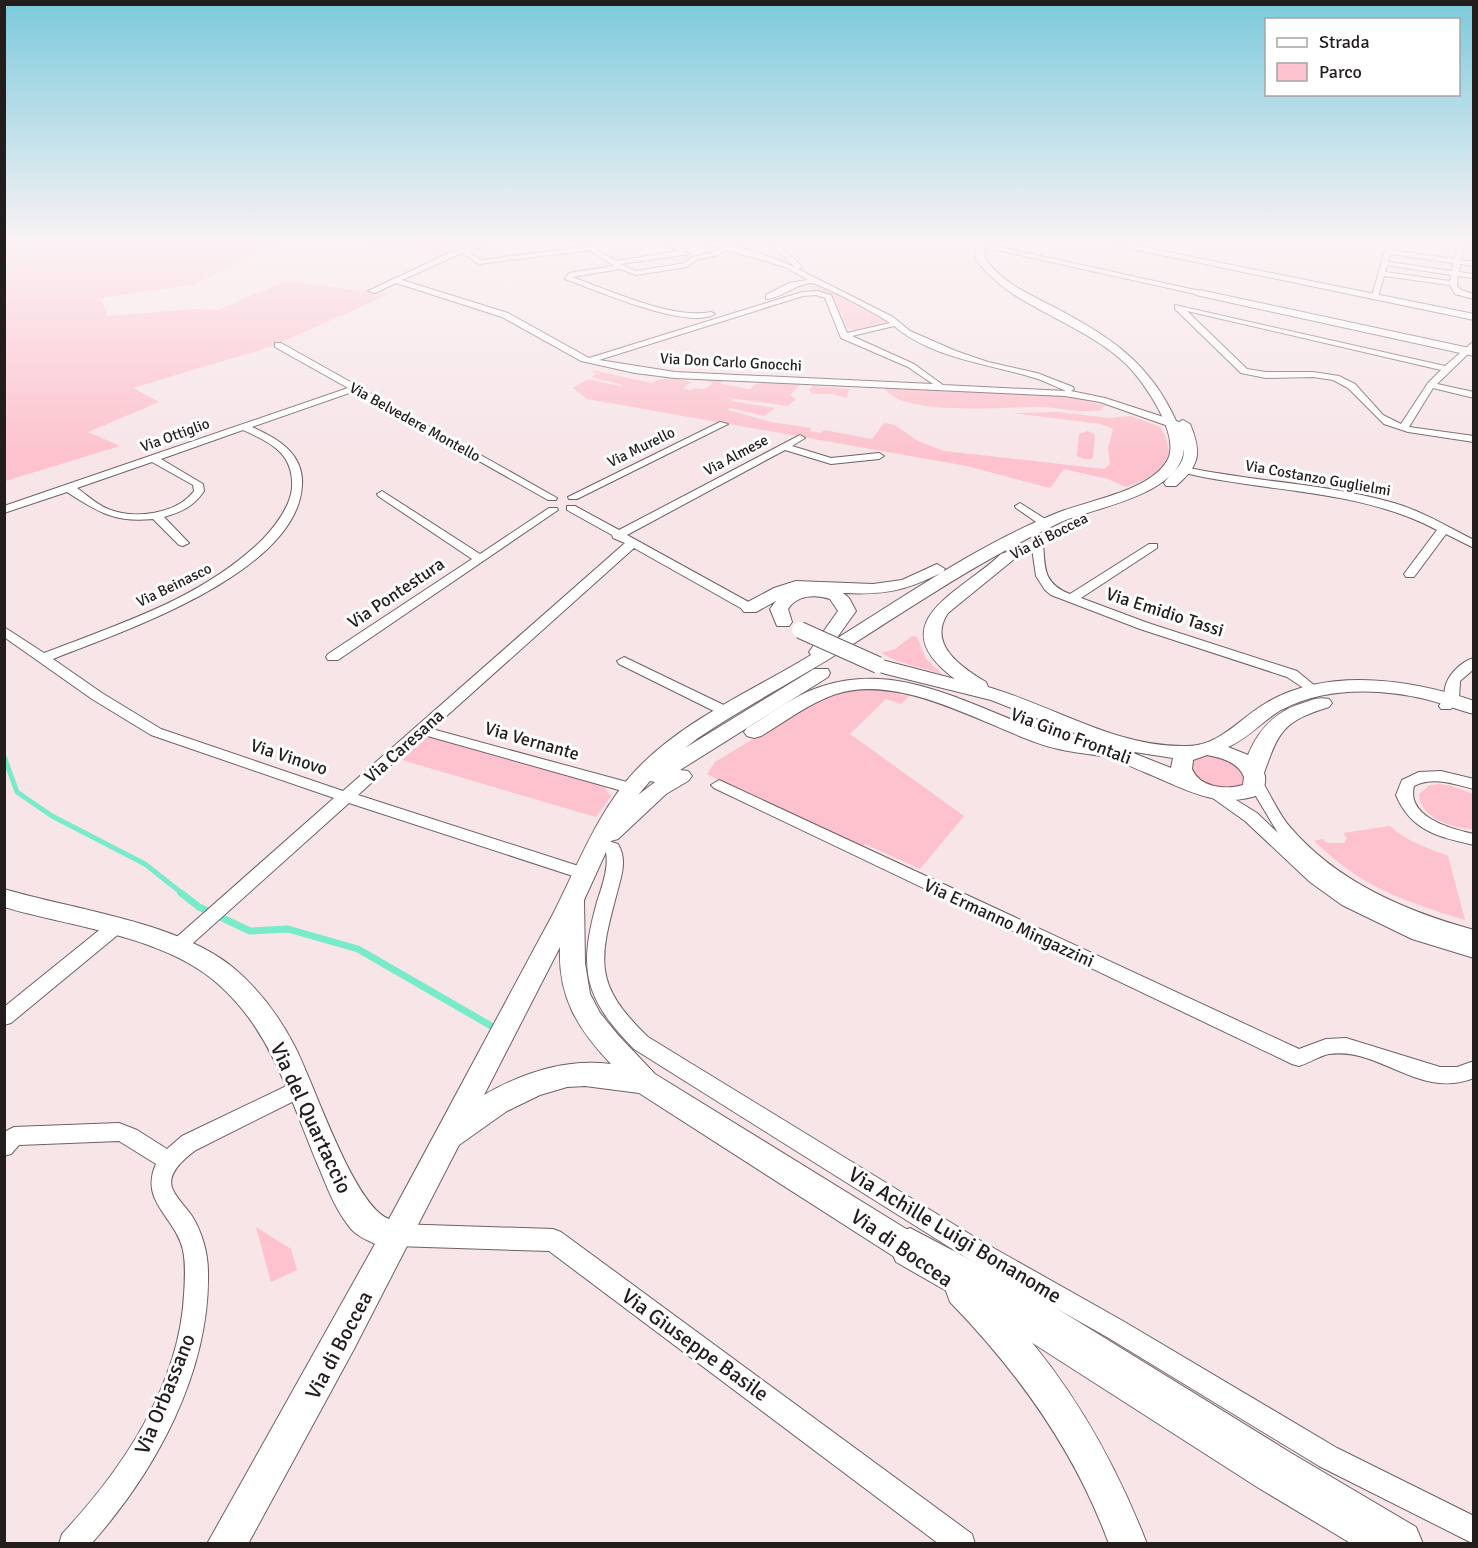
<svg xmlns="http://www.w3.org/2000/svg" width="1478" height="1548" viewBox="0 0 1478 1548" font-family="Signika,sans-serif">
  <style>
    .green { fill: #fdc2cd }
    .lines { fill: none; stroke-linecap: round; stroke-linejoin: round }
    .stream-far2 { stroke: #78ebcb; stroke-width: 2 }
    .stream-far1 { stroke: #78ebcb; stroke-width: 5 }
    .stream { stroke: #78ebcb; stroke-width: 7 }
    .street-casing { stroke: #706164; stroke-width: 2 }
    .secondary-casing { stroke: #706164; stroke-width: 2 }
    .highway-casing { stroke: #706164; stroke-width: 2 }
    .street { fill: #fff; fill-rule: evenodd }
    .secondary { fill: #fff; fill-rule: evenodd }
    .highway { fill: #fff; fill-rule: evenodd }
    .secondary-bridge-casing { stroke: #706164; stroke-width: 18; stroke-linecap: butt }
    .secondary-bridge { stroke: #fff; stroke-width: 16 }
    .labels { text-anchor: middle; stroke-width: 6; stroke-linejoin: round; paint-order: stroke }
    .far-street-label { font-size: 15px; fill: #231d1e; stroke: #fff }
    .street-label { font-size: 18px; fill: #231d1e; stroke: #fff }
    .near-street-label { font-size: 21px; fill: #231d1e; stroke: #fff }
  </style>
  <rect width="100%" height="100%" fill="#f7e5e8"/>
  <g class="green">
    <polygon points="38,240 316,240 307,245 280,247 265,251 193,285 100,298 108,316 194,309 218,310 285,281 389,294 273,346 133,388 159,402 88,432 120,446 5,481 5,245"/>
    <polygon points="374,240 498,240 461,247 442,255 369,248"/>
    <polygon points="817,284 888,322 855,330 847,327 836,303 830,297 808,287"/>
    <path d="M596,371L652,383C667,375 677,380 691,382L683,389L691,390L695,388L705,389L713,383L703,380L723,381L721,384L750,389C759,377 786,384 800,385L790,395L796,399L788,406L722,397L732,399L731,401L775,408L764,416L730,408L728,410L771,422L811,428L810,431L821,433L824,430L872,439L884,423L895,425L918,441L944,451L1104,469L1110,464L1108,448L1113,429L1101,424L1012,413L1057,412L1109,418L1131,416L1161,427C1164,434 1168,443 1169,451C1170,471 1141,481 1126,487L1108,479L1064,469L1050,488L967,466L587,399L573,388L588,379L620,386L623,385L592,377L595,374H601L591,372Z"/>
    <polygon points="813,386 850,389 847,394 849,395 846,398 832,394 812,394 809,389"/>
    <path d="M884,387L1066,396L1106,406L1101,408L1103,410C1085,414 1062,408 1044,407C1013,406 899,418 884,387Z"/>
    <polygon points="1088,431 1095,435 1093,456 1092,459 1084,459 1077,456 1079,434"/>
    <polygon points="912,636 917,637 926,659 942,674 897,661 881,653 895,649"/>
    <polygon points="874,689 909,696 901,704 886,699 850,734 964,816 920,869 865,844 861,848 707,774 715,762 821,698 845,690"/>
    <polygon points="426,736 603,786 611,796 596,817 402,760"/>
    <polygon points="1209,754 1218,755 1243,768 1246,785 1222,791 1194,780 1189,762 1193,758"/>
    <path d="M1440,784L1452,786L1473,794V829C1454,829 1419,818 1419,794L1430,785Z"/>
    <path d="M1390,826C1405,841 1428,848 1448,856L1465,920C1426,908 1379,893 1346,868C1335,860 1325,850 1314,841L1322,839L1327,843H1344L1347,838L1343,833Z"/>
    <polygon points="256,1227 291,1249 297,1270 271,1282"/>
  </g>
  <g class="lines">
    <polyline class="stream-far2" points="4,273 29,252 26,250 47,240"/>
    <polyline class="stream-far1" points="4,756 17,792 52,816 145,864 183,894"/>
    <polyline class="stream" points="181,893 199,907 250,931 288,929 358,949 493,1027"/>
    <defs>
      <g id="street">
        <path d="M496,240H506L468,251L480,260L591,246L616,261L678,251L661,240H668L690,254L621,264L636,271L685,263L692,257L714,252L721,248L690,240C721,240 768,254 796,268L767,240H774L802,267L798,269L893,317L910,331L956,351L988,362L1037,373L1073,387L1074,389L1071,391L1105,398L1188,425L1183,428L1171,427L1100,402L1065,396L675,378L635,373L581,361L502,317L396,283L375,293L368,291L449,253ZM590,250L614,266L569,273L565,279C596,290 688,331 715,314L711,312C673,320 609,290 572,277L620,269L636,275L687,267L696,260L718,255L727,250L785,267L808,280L789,283L766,295V299C779,299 795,285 810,283C818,282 881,316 890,323L847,333L831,295L817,291L802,292L589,358L508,313L402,280L462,253L479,264ZM816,295L825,298L841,338L908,367L933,384L675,372L599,360L803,296ZM894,326C932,358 985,363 1031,377C1043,380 1054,386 1066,391L943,385L914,364L852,336Z"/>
        <path d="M1388,240H1394L1391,250L1454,259L1458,243L1474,244V248L1463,246L1461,260L1474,262V266L1460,264L1459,272L1474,274V278L1458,276L1457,286L1461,290L1474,294V299L1455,294L1450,285L1384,276L1378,297L1371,299ZM1390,254L1453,263L1452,271L1388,262ZM1387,265L1451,275L1450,281L1385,272Z"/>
        <polygon points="990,245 1200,291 1204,293 1200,295 988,248"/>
        <path d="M1175,305L1445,366L1474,341V348L1437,384L1474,392V398L1433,388L1409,427L1474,436V442L1408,432L1384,424L1348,388L1333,380L1313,377L1266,378L1241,373L1175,309ZM1187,311L1441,370L1428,383L1401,424L1383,415L1355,384L1339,376L1313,372H1266L1247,369Z"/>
        <path d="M275,343H281L557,498L556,500H548L355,391L252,427C277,438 304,453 302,485C298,573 121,632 53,659L102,693L161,729L343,791L625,543L613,538L612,535L567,510V506H575L619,530L800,435L805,438L792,446L831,458L879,453L884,456L879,459L831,464L785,450L627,535L754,605L756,608L754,611H746L634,548L432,729L638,785L641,789L638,793L633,794L424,735L358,795L591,870L593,874L591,878H579L349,803L183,952L177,954L171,952L168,947L171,942L334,798L151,735L92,699L4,637V627L44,653C121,623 203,598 263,539C276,525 290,507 292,488C294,453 271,443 243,430L161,459L203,484L204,491C194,506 182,512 164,517L189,543L183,546L179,545L153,519C115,523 98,512 67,492L4,513V506L348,388L275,347ZM152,462L193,485L194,491C177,514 134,520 108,509C96,504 87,495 77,488Z"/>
        <polygon points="720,422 728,424 577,499 569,499 568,497"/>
        <path d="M1184,467C1253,482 1326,483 1394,503C1422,511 1448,527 1474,540V548L1446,534L1414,577H1406L1404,574L1437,530C1358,488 1266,493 1180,472V468Z"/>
        <polygon points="382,491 480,554 549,508 557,508 558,510 338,660 328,660 326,657 328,654 472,559 378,496 377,494"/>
        <polygon points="1020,503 1050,522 1050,526 1042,526 1016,508 1015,506"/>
        <path d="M1037,538L1043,541C1045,567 1042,583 1070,594L1149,544H1157V548L1081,598L1148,623L1297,671L1321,691L1314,695L1287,677L1140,629L1051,595L1045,590L1036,576L1031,541Z"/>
        <polygon points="624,657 732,709 734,712 732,715 722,715 619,664 617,661"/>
        <path d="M1474,658V669L1460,681L1459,699L1451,709H1441L1439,706C1446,696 1443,694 1446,684C1450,673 1462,661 1474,658Z"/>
        <path d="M1441,771L1474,779V789C1454,784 1433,776 1414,786C1406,817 1451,829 1474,834V845C1439,837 1411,831 1396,795L1402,780L1419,772Z"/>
        <path d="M1256,778L1261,780C1271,795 1278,813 1290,827C1337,882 1405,911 1474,930V944L1415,925L1474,944V958L1412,939L1342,905L1310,882L1245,821L1207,794L1215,789L1220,790L1257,813L1278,833L1248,783Z"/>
        <path d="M719,780L1299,1049L1326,1039L1346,1038L1440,1067H1457L1474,1061V1078C1418,1100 1381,1047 1329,1054C1319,1056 1309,1063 1299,1066L1292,1064L714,788L711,785Z"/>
        <path d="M598,838L618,844C627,859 622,874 618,889C599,960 592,983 648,1037L981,1241L1123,1321L1337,1448L1474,1516V1544L1319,1466L1107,1337L965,1257L634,1049C584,998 578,970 597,902C602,886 609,868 606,852L592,848L590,844L592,840Z"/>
        <polygon points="114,921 120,923 123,928 120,933 11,1023 4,1025 4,1007 108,923"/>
        <path d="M301,1079L308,1082L311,1088L308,1094L196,1150C185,1158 165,1174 173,1190C177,1199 186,1207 192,1216C202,1232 208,1253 208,1272C210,1372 156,1471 91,1544H59L62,1534C122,1470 179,1386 184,1295C185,1280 186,1265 183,1250C175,1216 139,1202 156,1164L119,1141L19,1145L11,1154L4,1156V1132L14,1127L119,1123L137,1130L167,1149L182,1136Z"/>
        <polygon points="396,1224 553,1229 561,1232 972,1534 975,1544 939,1544 549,1251 396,1246 388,1243 385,1235 388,1227"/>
      </g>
      <g id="secondary">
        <path d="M977,240H985V258C1001,282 1027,293 1052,306C1109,336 1150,362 1177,423L1183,420L1190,424C1202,453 1200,465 1176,486H1166L1164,483C1173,471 1184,466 1184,450V449C1180,495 1096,507 1061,522C984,558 913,606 842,651C794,681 744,707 698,738L685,748L814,669H828L830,673L828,677L680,770L688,771L692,776L688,781L666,794L618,839L611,841L584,900L585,963L590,994L600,1013L618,1035L655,1074L929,1243L934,1254L929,1265L918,1269L907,1265L639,1093L585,1086L567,1087L540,1095L507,1111L459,1145L354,1349L248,1544H207L375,1244C367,1240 359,1237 352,1230C337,1213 328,1190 320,1170C304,1133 292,1096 274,1060C260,1031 242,1005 218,984C165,936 71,927 4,907V889C74,910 181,922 236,970C260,991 279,1016 294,1045C314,1082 353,1206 389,1219C444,1117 498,1016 553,914C578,865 598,810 637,769C685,719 752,691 811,655L809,652L838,611L830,599C815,594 797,595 788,609L792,622L789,626H777L770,609L776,601L756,612H744L741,608L744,604L774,588L796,581L873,584L902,580L937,564L945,569L943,572C904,591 886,595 843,593L849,598L856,611L836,639C909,594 982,542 1062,511C1092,500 1150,490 1167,461C1182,436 1144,382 1127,365C1082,321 1008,307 975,258ZM650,781L655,782L638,795ZM560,947C558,997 577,1028 611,1064C566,1058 522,1073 484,1095Z"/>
        <polygon points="1090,240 1108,240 1474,314 1474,320"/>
        <polygon points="1200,290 1474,349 1474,356 1196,295 1195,293"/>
        <path d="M1007,552L1015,557L1013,560L948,613C927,644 961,667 986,682L988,687C1054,706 1116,748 1187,746C1220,746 1240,718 1266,703C1327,667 1410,679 1474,701V714C1457,710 1442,703 1425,699C1379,688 1324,687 1281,710C1262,721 1249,738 1228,747L1248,755C1259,728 1277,710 1306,702C1314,699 1320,697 1329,699L1332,703L1329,707C1284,721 1279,730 1264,773C1267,780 1264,788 1261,794C1218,811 1184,788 1144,772C1133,768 1118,759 1107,757C1078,752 1061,752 1032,741C976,720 897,674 836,694C809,703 785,722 761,736L754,738L747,736L744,732L747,728C772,713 796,694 823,686C922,654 1008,737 1102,744L991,700L886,674L871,669L869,665L871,661L878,659L955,679C878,622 962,592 1001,554ZM1128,751L1173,758L1171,768ZM1207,755C1222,758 1238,762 1244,777L1243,785C1226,790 1200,788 1192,769L1193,760Z"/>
        <path d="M962,1275C981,1283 996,1301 1010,1317C1071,1384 1114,1459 1147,1544H1109C1075,1451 1019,1373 950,1302L946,1291L950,1280Z"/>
      </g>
      <polygon id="highway" points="910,1228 1022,1287 1291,1453 1416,1527 1423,1544 1352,1544 1257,1487 992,1317 896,1262 890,1248 896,1234"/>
    </defs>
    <use href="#street" class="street-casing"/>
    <use href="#secondary" class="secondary-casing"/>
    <use href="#highway" class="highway-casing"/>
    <use href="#street" class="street"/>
    <use href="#secondary" class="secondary"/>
    <use href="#highway" class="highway"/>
    <defs>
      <polyline id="secondary-bridge" points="800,630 878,665"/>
    </defs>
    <use href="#secondary-bridge" class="secondary-bridge-casing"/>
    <use href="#secondary-bridge" class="secondary-bridge"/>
  </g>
  <linearGradient id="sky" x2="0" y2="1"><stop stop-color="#7bcadc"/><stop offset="0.53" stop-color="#fbf3f5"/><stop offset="1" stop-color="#fbf3f5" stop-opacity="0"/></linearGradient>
  <rect width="1478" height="457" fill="url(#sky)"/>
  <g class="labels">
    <g class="far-street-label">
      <text transform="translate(731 362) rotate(3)" y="5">Via Don Carlo Gnocchi</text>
      <text transform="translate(415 422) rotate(29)" y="5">Via Belvedere Montello</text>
      <text transform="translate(175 435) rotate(-20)" y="5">Via Ottiglio</text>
      <text transform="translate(641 447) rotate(-26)" y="5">Via Murello</text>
      <text transform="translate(736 455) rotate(-28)" y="5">Via Almese</text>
      <text transform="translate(1318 478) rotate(10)" y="5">Via Costanzo Guglielmi</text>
      <text transform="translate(1049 536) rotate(-27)" y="5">Via di Boccea</text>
      <text transform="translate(174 585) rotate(-26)" y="5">Via Beinasco</text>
    </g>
    <g class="street-label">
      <text transform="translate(396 593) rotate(-34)" y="6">Via Pontestura</text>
      <text transform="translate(1165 612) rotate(18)" y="6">Via Emidio Tassi</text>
      <text transform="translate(1071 736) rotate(21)" y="6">Via Gino Frontali</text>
      <text transform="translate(532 741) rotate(16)" y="6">Via Vernante</text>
      <text transform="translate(404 746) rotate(-42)" y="6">Via Caresana</text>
      <text transform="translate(289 757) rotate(18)" y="6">Via Vinovo</text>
      <text transform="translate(1009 923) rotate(25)" y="6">Via Ermanno Mingazzini</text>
    </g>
    <g class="near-street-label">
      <text transform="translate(311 1118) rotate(65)" y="7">Via del Quartaccio</text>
      <text transform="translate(955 1235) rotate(31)" y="7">Via Achille Luigi Bonanome</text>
      <text transform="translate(902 1248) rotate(35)" y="7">Via di Boccea</text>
      <text transform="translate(339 1345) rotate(-62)" y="7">Via di Boccea</text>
      <text transform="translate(695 1345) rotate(36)" y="7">Via Giuseppe Basile</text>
      <text transform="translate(165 1394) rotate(-68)" y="7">Via Orbassano</text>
    </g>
  </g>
  <rect width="1478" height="1548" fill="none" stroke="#231d1e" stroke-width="12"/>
  <rect x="1265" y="18" width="195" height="78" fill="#ffffff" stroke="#a7a5a5" stroke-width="1.5"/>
  <rect x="1277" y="38" width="30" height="9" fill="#ffffff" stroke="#a7a5a5" stroke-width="1.5"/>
  <text x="1319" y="48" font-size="18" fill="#231d1e">Strada</text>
  <rect x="1277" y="63" width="30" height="18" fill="#fdc2cd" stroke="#a7a5a5" stroke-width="1.5"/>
  <text x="1319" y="78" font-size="18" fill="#231d1e">Parco</text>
</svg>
